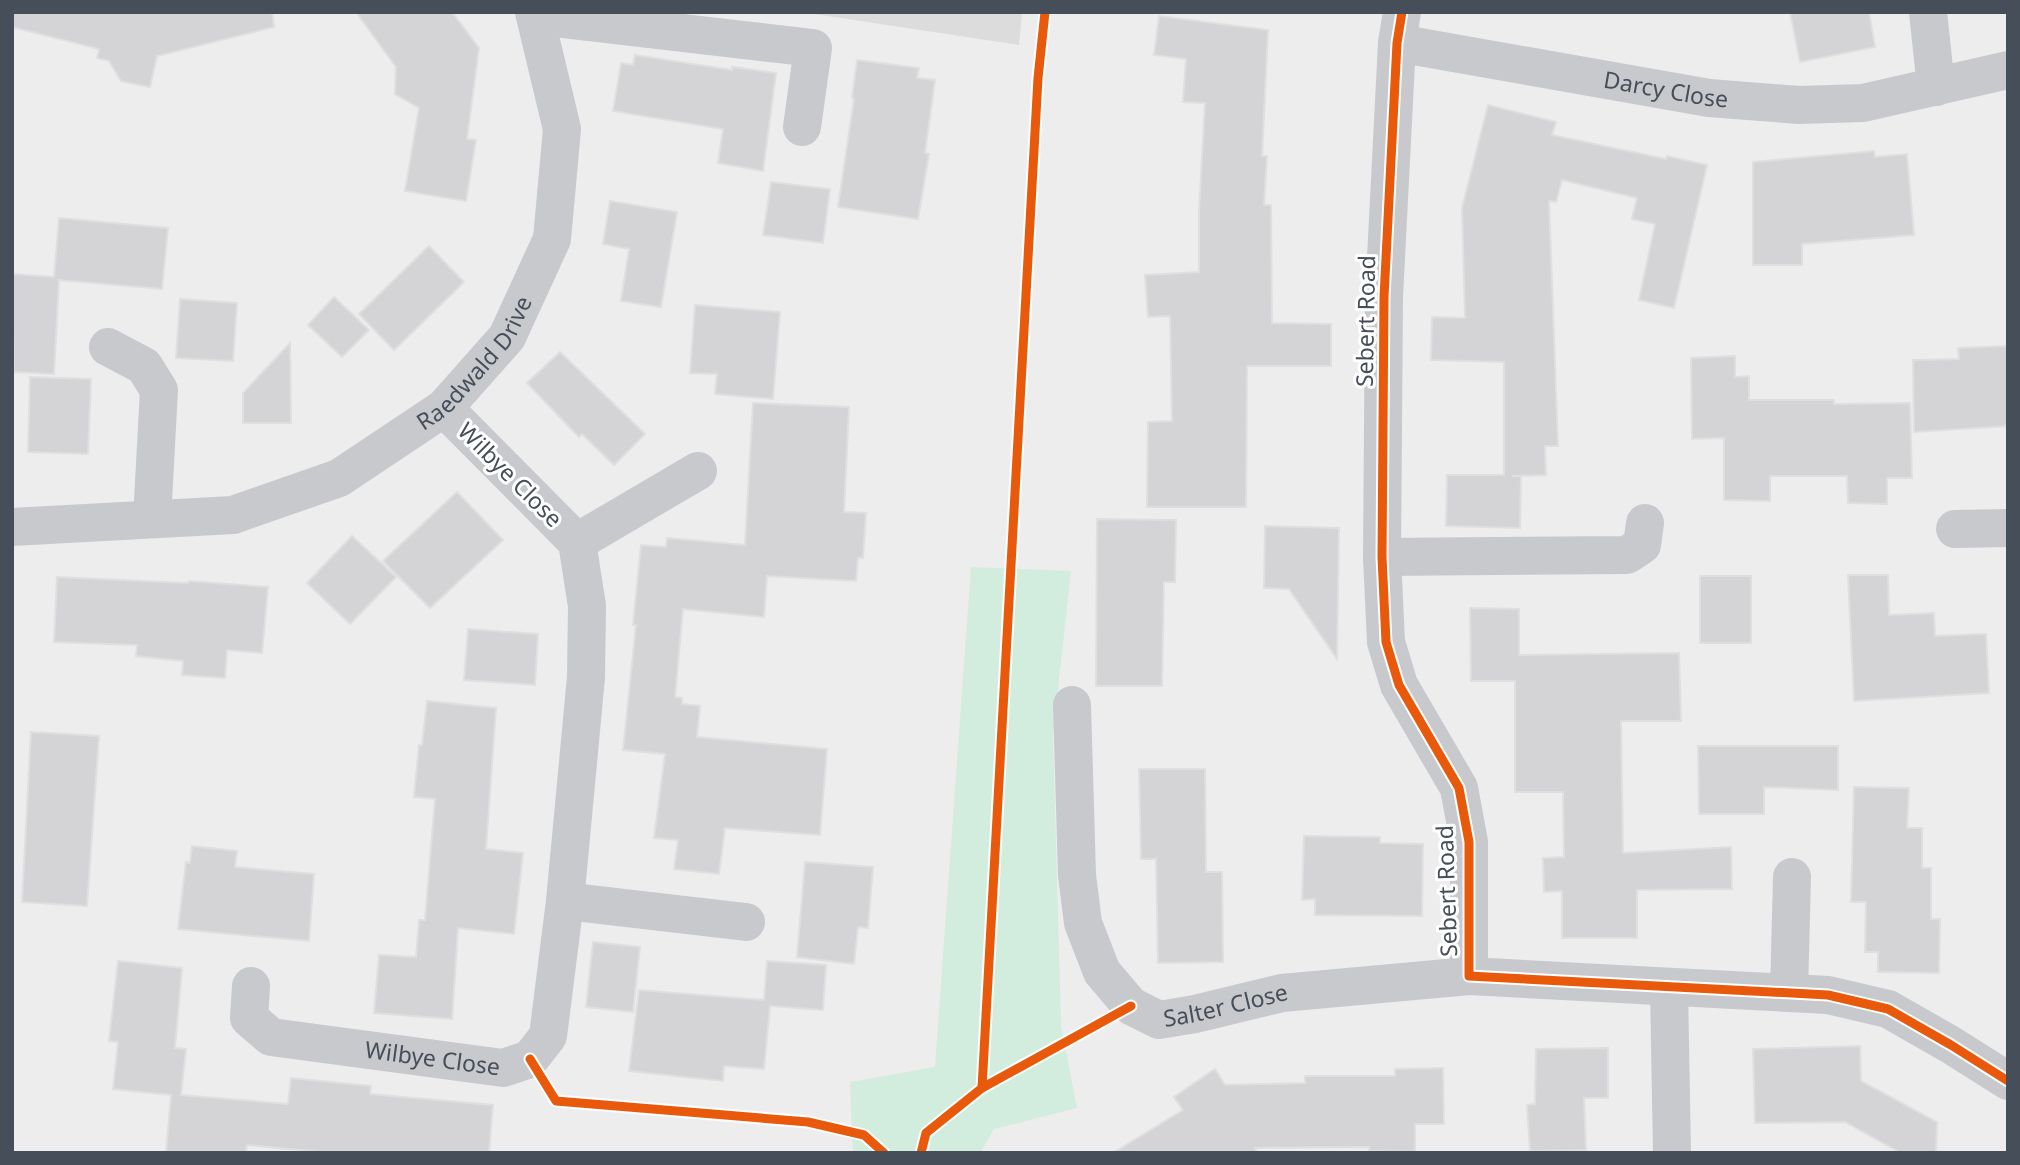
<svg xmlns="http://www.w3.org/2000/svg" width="2020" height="1165" viewBox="0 0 2020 1165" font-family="'Noto Sans',sans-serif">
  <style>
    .education { fill: #dcdcdd }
    .green { fill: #d2ecdd }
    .building { fill: #d4d4d6; stroke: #dfdfe0; stroke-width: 2 }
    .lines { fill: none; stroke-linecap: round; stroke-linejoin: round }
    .minor { stroke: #c7c9cc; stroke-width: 38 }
    .cycleway-casing { stroke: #fff; stroke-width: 13 }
    .cycleway { stroke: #e8590c; stroke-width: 9 }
    .labels { text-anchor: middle; stroke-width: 6; stroke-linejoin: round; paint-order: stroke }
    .street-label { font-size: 23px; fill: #464f59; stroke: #fff }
  </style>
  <rect width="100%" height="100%" fill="#eeeded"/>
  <polygon class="education" points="801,12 1022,12 1019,45"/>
  <polygon class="green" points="971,567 1071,571 1053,735 1061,1026 1077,1108 994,1129 980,1153 853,1153 850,1082 935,1067"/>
  <g class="building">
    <polygon points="12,12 272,12 274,27 157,56 150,87 121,81 109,61 97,58 99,49 12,27"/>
    <polygon points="356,12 452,12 479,48 467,139 476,140 466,201 405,191 419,108 395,94 396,67"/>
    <polygon points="1790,12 1869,12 1875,47 1800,62"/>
    <polygon points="1159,16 1268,30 1262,156 1267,156 1264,205 1271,205 1272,323 1331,324 1331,366 1247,366 1246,507 1147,507 1148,422 1172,421 1170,316 1148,317 1145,275 1199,272 1199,211 1205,103 1183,102 1186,59 1154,55"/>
    <polygon points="635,55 732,70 732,67 776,73 763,171 718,163 723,129 613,111 621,63 633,65"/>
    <polygon points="857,60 919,68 917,78 935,80 925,153 929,154 918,219 838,207 854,99 852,98"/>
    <polygon points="1488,105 1556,122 1552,135 1666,159 1667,156 1707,165 1674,308 1639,300 1655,224 1632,219 1637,198 1562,180 1556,202 1549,201 1558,446 1545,446 1546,475 1512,476 1521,476 1520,528 1446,526 1447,475 1504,475 1504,362 1431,360 1432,317 1465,318 1462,208"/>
    <polygon points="1874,151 1875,157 1907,154 1914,235 1802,244 1802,265 1753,265 1753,162"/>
    <polygon points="771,182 830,189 823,243 763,235"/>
    <polygon points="610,201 677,212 661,307 621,301 629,249 603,244"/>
    <polygon points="59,218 168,228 162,289 59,280 54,374 14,372 12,274 54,277"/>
    <polygon points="429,246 464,282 394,350 359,314"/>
    <polygon points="334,297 369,330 342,357 308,325"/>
    <polygon points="180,299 237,303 233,361 176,358"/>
    <polygon points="695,305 780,312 773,399 715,394 717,374 690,373"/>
    <polygon points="290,343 291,423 243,423 243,393"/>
    <polygon points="2008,346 2008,426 1914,432 1913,360 1959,359 1958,348"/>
    <polygon points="560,352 645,434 614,465 582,434 579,437 527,383"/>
    <polygon points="1735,356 1735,377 1749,376 1749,400 1834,400 1834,404 1910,403 1912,478 1887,478 1887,504 1848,503 1847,476 1770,476 1770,501 1724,500 1724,438 1692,439 1691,358"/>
    <polygon points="30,377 91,379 88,454 28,452"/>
    <polygon points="753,403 849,407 844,512 866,513 863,558 858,558 856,581 767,576 764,617 683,609 675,697 682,698 682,704 700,706 697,737 827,749 820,835 725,828 719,874 674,869 678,840 654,838 665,754 623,750 636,625 633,625 641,545 666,547 667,538 745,545"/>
    <polygon points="457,492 503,540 430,608 383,561"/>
    <polygon points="1097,519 1176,520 1175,582 1164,582 1162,686 1096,686"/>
    <polygon points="1265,526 1339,528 1337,659 1289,589 1264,588"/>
    <polygon points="352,536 396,577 350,624 307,583"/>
    <polygon points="1848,575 1888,575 1889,615 1934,613 1935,636 1986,634 1989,693 1854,701"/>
    <rect x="1700" y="576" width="51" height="67"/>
    <polygon points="57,577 188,583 189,581 268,587 262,653 227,650 225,678 182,675 183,661 136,656 137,645 54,642"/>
    <polygon points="1470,608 1519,609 1519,655 1679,653 1681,721 1621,721 1623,853 1731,847 1732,889 1637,890 1637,938 1562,938 1562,891 1544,892 1543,858 1564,857 1563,792 1515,792 1515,681 1471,681"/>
    <polygon points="468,629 538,634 535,685 464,680"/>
    <polygon points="427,701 496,708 486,849 523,853 514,934 458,928 452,1019 374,1013 379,955 416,957 419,920 425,920 435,799 414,797 419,745 422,745"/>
    <polygon points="31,732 99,736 87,906 22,902"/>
    <polygon points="1698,746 1838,746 1838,790 1764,787 1764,814 1699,814"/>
    <polygon points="1139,769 1205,769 1206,872 1222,872 1223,962 1158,963 1156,859 1141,859"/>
    <polygon points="1854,787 1909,788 1907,828 1922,828 1922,868 1931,868 1931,919 1940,919 1939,973 1878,972 1878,952 1865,952 1866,902 1851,902"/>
    <polygon points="1304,836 1380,837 1380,843 1423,844 1422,916 1315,915 1315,899 1302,900"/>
    <polygon points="192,846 237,851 235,867 314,874 309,941 178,929 186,862 190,863"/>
    <polygon points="805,862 873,867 868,928 858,927 854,964 797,957"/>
    <polygon points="593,942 640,947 633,1012 586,1007"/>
    <polygon points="118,961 182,968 175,1048 186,1049 181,1095 288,1104 291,1078 371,1086 370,1094 493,1105 489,1153 333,1153 247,1145 246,1153 166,1153 171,1095 113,1089 118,1042 109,1041"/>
    <polygon points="767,961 826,965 823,1010 770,1006 764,1069 724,1066 723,1081 629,1071 639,990 764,1000"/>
    <polygon points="1860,1046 1861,1081 1937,1122 1936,1153 1901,1153 1845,1122 1755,1123 1753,1049"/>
    <polygon points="1608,1048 1608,1098 1584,1098 1586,1150 1530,1151 1527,1105 1535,1104 1536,1049"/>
    <polygon points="1443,1068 1444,1124 1415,1124 1415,1152 1369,1151 1369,1147 1255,1148 1258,1153 1113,1153 1183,1110 1174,1097 1215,1069 1225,1085 1305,1083 1305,1076 1395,1076 1395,1069"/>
  </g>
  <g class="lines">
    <g class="minor">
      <polyline points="1402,12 1397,43 1384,297 1382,557 1386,642 1399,685 1459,788 1469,842 1469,976 1828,995 1888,1009 1951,1045 2008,1081"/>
      <polyline points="1928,12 1936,87"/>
      <polyline points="536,16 813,48 802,127"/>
      <path id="s1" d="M1397,43L1709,98L1799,105L1863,103L2008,70"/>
      <polyline points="108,347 144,366 159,390 152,519"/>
      <path id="s2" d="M12,527L233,515L339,478L444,408L507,337L552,239L562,129L534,12"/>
      <polyline points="1955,529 2008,528"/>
      <polyline points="577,542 698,471"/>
      <polyline points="1382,557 1627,555 1642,545 1645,523"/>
      <path id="s3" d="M1072,705L1077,875L1083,923L1102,972L1131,1006L1159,1020L1195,1014L1282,993L1469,976"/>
      <polyline points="565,901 746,922"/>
      <path id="s4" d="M251,986L249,1018L271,1037L503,1068L530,1059L548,1036L565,901L586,677L587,606L577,542L444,408"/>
      <polyline points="1669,988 1672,1153"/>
      <polyline points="1789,992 1792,877"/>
    </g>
    <defs>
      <g id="cycleway">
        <polyline points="1402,12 1397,43 1384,297 1382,557 1386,642 1399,685 1459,788 1469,842 1469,976 1828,995 1888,1009 1951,1045 2008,1081"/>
        <polyline points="530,1059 556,1101 808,1122 864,1135 884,1153"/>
        <polyline points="982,1088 1038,78 1045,12"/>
        <polyline points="921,1153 926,1133 982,1088 1131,1006"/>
      </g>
    </defs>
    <use href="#cycleway" class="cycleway-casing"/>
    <use href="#cycleway" class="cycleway"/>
  </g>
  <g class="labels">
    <g class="street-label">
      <text dy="8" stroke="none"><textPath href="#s1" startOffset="273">Darcy Close</textPath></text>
      <text transform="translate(1366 321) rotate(-89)" y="8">Sebert Road</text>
      <text dy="8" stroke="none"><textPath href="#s2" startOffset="514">Raedwald Drive</textPath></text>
      <text transform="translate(510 475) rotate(45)" y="8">Wilbye Close</text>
      <text transform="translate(1447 891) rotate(-92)" y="8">Sebert Road</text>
      <text dy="8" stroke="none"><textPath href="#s3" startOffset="415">Salter Close</textPath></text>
      <text dy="8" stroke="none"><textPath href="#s4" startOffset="224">Wilbye Close</textPath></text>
    </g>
  </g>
  <rect width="2020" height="1165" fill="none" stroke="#464f59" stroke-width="28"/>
</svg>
